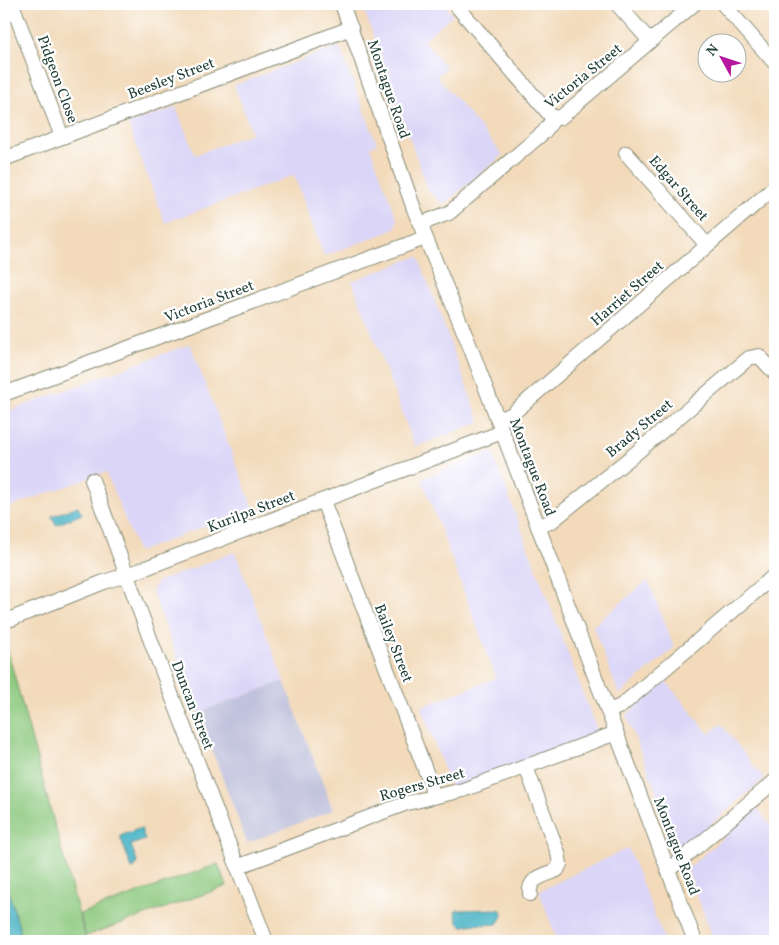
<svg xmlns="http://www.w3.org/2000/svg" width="779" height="945" viewBox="0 0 779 945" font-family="Vollkorn,serif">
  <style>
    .built { fill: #dbd6f7 }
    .industrial { fill: #c1c2dd }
    .green { fill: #8dc97f; stroke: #56835a }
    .water { fill: #48b3c5; stroke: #34787c }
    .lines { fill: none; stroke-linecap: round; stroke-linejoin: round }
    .minor-casing { stroke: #888c77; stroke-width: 16 }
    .minor { stroke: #fff; stroke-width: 14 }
    .labels { text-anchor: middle; stroke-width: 4.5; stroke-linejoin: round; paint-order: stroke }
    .street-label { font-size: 15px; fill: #1f3d34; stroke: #fff }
  </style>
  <rect width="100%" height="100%" fill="#fff"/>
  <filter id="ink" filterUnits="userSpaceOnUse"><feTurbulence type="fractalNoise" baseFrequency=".02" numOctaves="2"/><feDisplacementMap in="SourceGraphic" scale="10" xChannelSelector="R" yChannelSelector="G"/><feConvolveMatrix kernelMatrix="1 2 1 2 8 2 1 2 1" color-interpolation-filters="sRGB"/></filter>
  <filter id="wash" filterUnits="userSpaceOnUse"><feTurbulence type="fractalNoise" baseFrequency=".0096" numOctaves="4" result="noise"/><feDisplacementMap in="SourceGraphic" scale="20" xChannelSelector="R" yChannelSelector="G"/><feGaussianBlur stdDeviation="1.12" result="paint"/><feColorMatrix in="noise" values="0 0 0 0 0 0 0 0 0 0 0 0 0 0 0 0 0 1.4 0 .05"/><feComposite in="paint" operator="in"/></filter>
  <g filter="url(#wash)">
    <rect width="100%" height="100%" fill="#f2daba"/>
    <g class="built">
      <polygon points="362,4 444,4 453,15 423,40 446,68 437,76 503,155 443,205 428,190"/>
      <polygon points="339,46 377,144 370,147 397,218 396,227 391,231 324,256 294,175 165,223 128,124 176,107 195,155 252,133 234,85"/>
      <polygon points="418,256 480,422 415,447 352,281"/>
      <polygon points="190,344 253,508 138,552 106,472 4,509 4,413"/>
      <polygon points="492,452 598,733 451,788 421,707 496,678 422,479"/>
      <polygon points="235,552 284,681 198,713 152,592 157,582"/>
      <polygon points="648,580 674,648 619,695 593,626"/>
      <polygon points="665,680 709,734 721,724 764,779 693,839 678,847 626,715"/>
      <polygon points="757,808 775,831 775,941 714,941 687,869"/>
      <polygon points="628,848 665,941 557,941 539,891"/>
    </g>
    <polygon class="industrial" points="284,681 333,810 247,843 198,713"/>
    <g class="green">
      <polygon points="4,637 86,941 23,941 4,877"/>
      <polygon points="218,864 227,886 86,936 80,914"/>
    </g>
    <g class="water">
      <polygon points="78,506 82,514 56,525 52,516"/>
      <polygon points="141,828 145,840 131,845 138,864 135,865 135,868 132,869 120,836"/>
      <polygon points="4,877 23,941 4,941"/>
      <path d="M500,909L503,915L497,924C486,926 473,922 462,927L458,923L455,912L457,910Z"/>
    </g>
  </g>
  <g filter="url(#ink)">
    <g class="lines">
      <defs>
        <g id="minor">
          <polyline points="12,4 62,137"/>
          <polyline points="342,4 414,209 471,349 695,941"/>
          <polyline points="455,4 551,116 555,117"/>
          <polyline points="617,4 650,41"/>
          <polyline points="723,4 775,63"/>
          <polyline points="626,153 707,245"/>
          <polyline points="4,159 351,28"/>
          <polyline points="420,224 449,213 544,132 555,117 560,118 694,4"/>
          <polyline points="4,394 425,238"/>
          <polyline points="498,421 512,414 555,377 775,187"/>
          <polyline points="92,480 152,644 266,941"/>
          <polyline points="323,501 431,785 433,797"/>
          <polyline points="538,527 552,521 636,453 749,358 759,356 775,373"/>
          <polyline points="11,619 104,582 135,572 502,432"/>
          <polyline points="608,711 621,706 775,575"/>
          <path d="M526,767L558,853L560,864L557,870C545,876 528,877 530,894"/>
          <polyline points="237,867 407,803 463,790 616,733"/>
          <polyline points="668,870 680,861 775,781"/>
        </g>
      </defs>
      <use href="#minor" class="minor-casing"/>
      <use href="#minor" class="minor"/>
    </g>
  </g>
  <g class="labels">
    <g class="street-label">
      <text transform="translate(583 76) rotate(-39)" y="5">Victoria Street</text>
      <text transform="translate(171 78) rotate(-21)" y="5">Beesley Street</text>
      <text transform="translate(58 79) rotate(70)" y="5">Pidgeon Close</text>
      <text transform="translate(389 89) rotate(71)" y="5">Montague Road</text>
      <text transform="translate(679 188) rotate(49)" y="5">Edgar Street</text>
      <text transform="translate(627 293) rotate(-41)" y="5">Harriet Street</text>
      <text transform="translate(209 301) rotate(-21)" y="5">Victoria Street</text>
      <text transform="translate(639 428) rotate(-40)" y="5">Brady Street</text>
      <text transform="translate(533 467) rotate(69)" y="5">Montague Road</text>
      <text transform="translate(251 511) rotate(-21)" y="5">Kurilpa Street</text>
      <text transform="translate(394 643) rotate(69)" y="5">Bailey Street</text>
      <text transform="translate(193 705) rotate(69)" y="5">Duncan Street</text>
      <text transform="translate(422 784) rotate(-16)" y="5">Rogers Street</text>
      <text transform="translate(677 846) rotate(69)" y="5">Montague Road</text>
    </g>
  </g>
  <rect width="779" height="945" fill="none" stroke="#fff" stroke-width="20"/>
  <g transform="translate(722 58) rotate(310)"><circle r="24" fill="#ffffff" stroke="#a5b1ae"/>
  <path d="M0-4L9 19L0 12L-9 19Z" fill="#b5179e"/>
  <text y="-8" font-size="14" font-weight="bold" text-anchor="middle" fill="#1f3d34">N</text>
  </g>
</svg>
